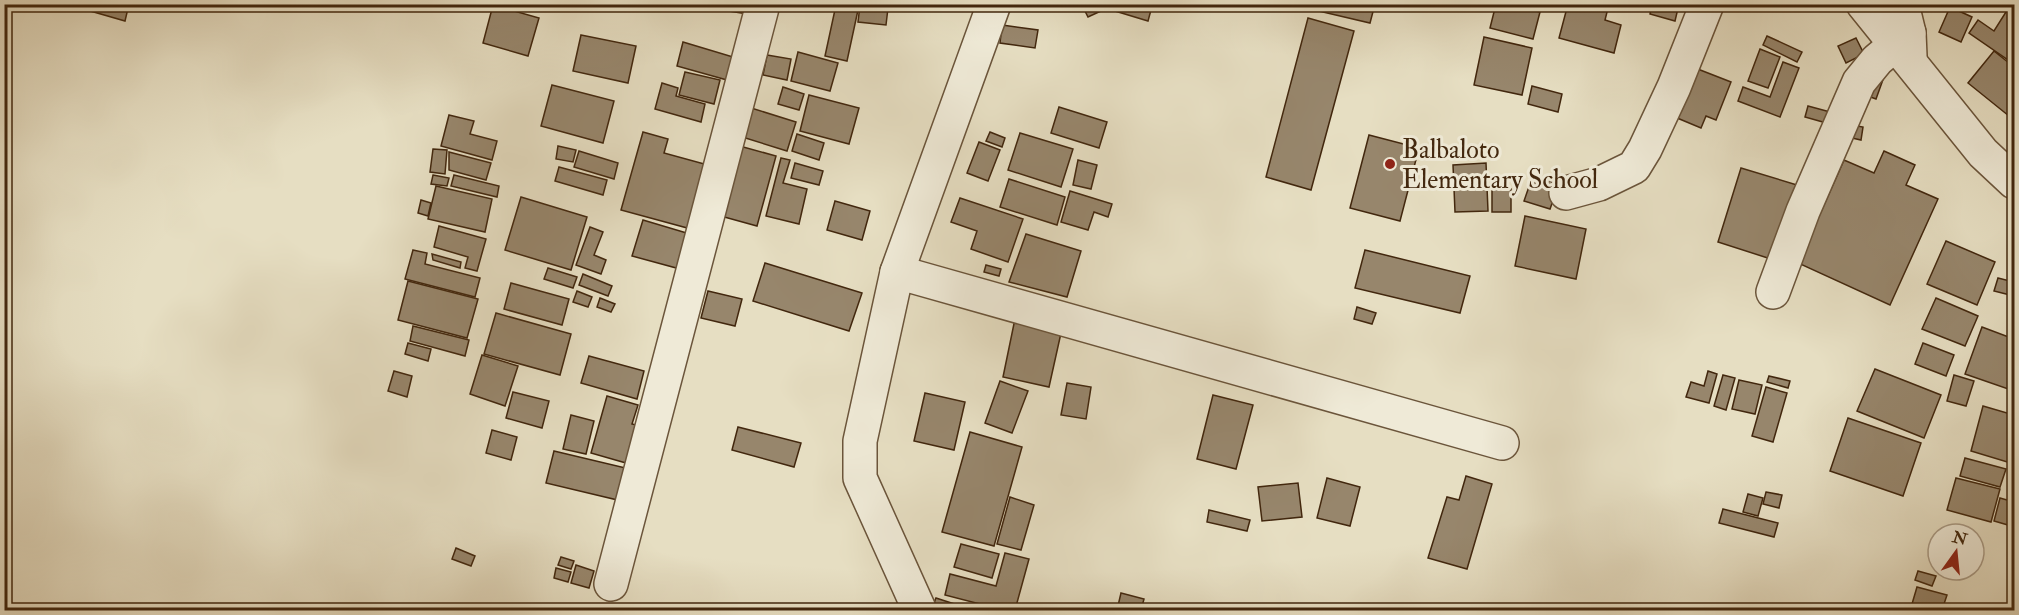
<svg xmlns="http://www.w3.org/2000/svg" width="2019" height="615" viewBox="0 0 2019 615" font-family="'IM FELL Double Pica',serif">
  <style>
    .building { fill: #97866c; stroke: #42270e; stroke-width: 1.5 }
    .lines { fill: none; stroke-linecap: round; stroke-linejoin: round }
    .street-casing { stroke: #6b553b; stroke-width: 36 }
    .street { stroke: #efead7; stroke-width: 33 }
    .poi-dot { fill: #8f2418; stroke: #efead7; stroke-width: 2 }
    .labels { text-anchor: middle; stroke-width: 6; stroke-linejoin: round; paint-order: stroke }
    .poi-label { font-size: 26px; fill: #42270e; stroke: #efead7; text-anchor: start }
  </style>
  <rect width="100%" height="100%" fill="#e6dec2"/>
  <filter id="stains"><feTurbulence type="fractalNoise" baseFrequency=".00333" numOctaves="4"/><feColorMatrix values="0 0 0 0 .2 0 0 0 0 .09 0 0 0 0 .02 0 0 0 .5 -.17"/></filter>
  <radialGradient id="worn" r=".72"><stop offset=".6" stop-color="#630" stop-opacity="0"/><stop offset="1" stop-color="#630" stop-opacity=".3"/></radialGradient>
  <g class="building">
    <polygon points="66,4 129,4 125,21"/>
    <polygon points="710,4 749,4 747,14 710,8"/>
    <polygon points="1094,4 1101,4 1103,10 1088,17 1084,9"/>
    <polygon points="1107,4 1131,4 1151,10 1148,21 1105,8"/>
    <polygon points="1311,4 1375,4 1370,23 1310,9"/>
    <polygon points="1496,4 1509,4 1540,12 1533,39 1490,28"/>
    <polygon points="1568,4 1609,4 1605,20 1621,25 1614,53 1559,38"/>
    <polygon points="1652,4 1679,4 1675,21 1650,14"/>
    <polygon points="2011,4 2014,4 2014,64 1969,33 1978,20 1994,31"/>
    <polygon points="493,5 539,18 528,56 483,43"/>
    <polygon points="836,5 858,10 847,61 825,56"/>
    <polygon points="860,5 888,8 886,25 858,22"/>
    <polygon points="1950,7 1972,17 1961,42 1939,32"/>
    <polygon points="1308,18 1354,31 1311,190 1266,177"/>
    <polygon points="1002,25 1038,30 1035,48 1000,43"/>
    <polygon points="581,35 636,46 628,83 573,71"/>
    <polygon points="1767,36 1802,52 1797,62 1763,45"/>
    <polygon points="1484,37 1532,48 1522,95 1474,85"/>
    <polygon points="1856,38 1864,54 1846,63 1838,46"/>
    <polygon points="683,42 733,57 727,80 677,66"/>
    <polygon points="1760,49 1780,57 1768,88 1748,81"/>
    <polygon points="1994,51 2014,67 2014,109 2009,116 1968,83"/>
    <polygon points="798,52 838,63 830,91 791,81"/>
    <polygon points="767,55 791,59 787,80 763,75"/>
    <polygon points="1783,62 1799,68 1780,117 1738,101 1743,87 1770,97"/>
    <polygon points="1690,66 1731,82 1716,120 1706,116 1701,128 1670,115"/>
    <polygon points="685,72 720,80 714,104 679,95"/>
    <polygon points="1885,74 1876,99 1865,95"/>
    <polygon points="662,83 678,88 676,96 705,104 701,122 655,109"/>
    <polygon points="552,85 614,101 603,143 541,126"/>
    <polygon points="1532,86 1562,94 1558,112 1528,104"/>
    <polygon points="783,87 804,94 799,110 778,104"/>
    <polygon points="809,95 859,108 849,144 800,131"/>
    <polygon points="1808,106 1834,113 1830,124 1805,117"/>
    <polygon points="748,107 796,122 787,151 739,136"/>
    <polygon points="1059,107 1107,122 1099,148 1051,133"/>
    <polygon points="449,115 474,121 470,134 497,141 492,160 441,146"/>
    <polygon points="1846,124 1863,127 1861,140 1843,136"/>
    <polygon points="643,132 668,139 664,153 708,165 691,229 621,210"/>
    <polygon points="990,132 1005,138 1002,147 986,141"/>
    <polygon points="1020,133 1073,149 1061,187 1008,170"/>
    <polygon points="797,134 824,143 819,160 792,151"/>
    <polygon points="1369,135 1419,148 1400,221 1350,208"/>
    <polygon points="979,142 1000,150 988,181 967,173"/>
    <polygon points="736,145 776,156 757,226 717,215"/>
    <polygon points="558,146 576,150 573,162 556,159"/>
    <polygon points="433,149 447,150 445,174 430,172"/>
    <polygon points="579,151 618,163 614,179 574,167"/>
    <polygon points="1884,151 1915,165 1906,185 1938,199 1890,305 1798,263 1844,160 1874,173"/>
    <polygon points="449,152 491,163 486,180 449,170"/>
    <polygon points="781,158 790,160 783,183 807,189 799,224 766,216"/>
    <polygon points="1078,160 1097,165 1091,189 1073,185"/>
    <polygon points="795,163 823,171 819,185 791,178"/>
    <polygon points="1486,163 1488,211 1455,212 1453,165"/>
    <polygon points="559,167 607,180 603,195 555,181"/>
    <polygon points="1741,168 1797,185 1774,260 1718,242"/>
    <polygon points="433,175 449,178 447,186 431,184"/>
    <polygon points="454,175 499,186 497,197 451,186"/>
    <polygon points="1533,175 1559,184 1550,209 1524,201"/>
    <polygon points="1009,179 1065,197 1057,225 1000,207"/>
    <polygon points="436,186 492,199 485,232 428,219"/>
    <polygon points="1511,189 1511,212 1492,212 1492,190"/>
    <polygon points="1070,191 1112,204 1108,217 1094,212 1088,230 1061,222"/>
    <polygon points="521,197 587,217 571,270 505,250"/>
    <polygon points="960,198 1023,219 1008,262 971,249 977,231 951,222"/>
    <polygon points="421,200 431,203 428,216 418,213"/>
    <polygon points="835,201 870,211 862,240 827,230"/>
    <polygon points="1525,216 1586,229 1576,279 1515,266"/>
    <polygon points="643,220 690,234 680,269 632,256"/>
    <polygon points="439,226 486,239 477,271 465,268 468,257 434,247"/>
    <polygon points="590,227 603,232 594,255 606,260 601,274 576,265"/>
    <polygon points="1026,234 1081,251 1067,297 1009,282"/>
    <polygon points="1946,241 1995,262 1977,305 1927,284"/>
    <polygon points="413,250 427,253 425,264 480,278 475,297 405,279"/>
    <polygon points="1365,250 1470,276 1460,313 1355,288"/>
    <polygon points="432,254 461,262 460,268 433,260"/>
    <polygon points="765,263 862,293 849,331 753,301"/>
    <polygon points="986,265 1001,269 999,276 984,272"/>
    <polygon points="548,268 577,277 573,288 544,279"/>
    <polygon points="583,274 612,286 608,296 579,285"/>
    <polygon points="1998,278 2014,282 2014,296 1994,291"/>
    <polygon points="408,281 478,299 467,338 398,320"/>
    <polygon points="511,283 569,299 562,325 504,309"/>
    <polygon points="577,291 592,297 588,307 573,302"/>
    <polygon points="708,291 742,299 735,326 701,318"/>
    <polygon points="600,298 615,304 611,312 597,307"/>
    <polygon points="1936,298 1978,316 1965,346 1922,329"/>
    <polygon points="1357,307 1376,313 1372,324 1354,319"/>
    <polygon points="496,313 571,334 560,375 484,354"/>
    <polygon points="1016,314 1063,324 1049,387 1003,377"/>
    <polygon points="413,326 469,340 465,356 410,341"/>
    <polygon points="1982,327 2014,339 2014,391 1965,374"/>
    <polygon points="408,343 431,349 428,361 405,354"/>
    <polygon points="1923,343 1954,355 1946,376 1915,364"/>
    <polygon points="482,355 518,366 505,406 470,394"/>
    <polygon points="589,356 644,371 637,399 581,383"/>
    <polygon points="1875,369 1941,395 1924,438 1857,411"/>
    <polygon points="394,371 412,376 407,397 388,391"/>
    <polygon points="1708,371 1717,374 1709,403 1686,397 1691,382 1704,386"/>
    <polygon points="1723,375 1735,378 1726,410 1714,406"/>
    <polygon points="1954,375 1974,381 1966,406 1947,401"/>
    <polygon points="1769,376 1790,381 1788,388 1767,382"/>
    <polygon points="1739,380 1762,385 1755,414 1732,409"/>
    <polygon points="1000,381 1028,391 1012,433 985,423"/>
    <polygon points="1067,383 1091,387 1086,419 1061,415"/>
    <polygon points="1766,387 1787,393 1773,442 1752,436"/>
    <polygon points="513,392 549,401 542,428 506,418"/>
    <polygon points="925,393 965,402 954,450 914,441"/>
    <polygon points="1213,395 1253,405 1236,469 1197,459"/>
    <polygon points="607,396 638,405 632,424 644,427 633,465 591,453"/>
    <polygon points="1983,406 2014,415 2014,464 1971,451"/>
    <polygon points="571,415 594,421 586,454 563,449"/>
    <polygon points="1848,418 1921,443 1903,496 1830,471"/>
    <polygon points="738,427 801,443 794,467 732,450"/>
    <polygon points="492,430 517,437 511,460 486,453"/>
    <polygon points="970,432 1022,447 994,546 942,532"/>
    <polygon points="554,451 634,470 626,502 546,483"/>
    <polygon points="1965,458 2006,469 2000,487 1960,476"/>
    <polygon points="1466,476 1492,484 1467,569 1428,558 1447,497 1459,500"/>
    <polygon points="1327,478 1360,487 1350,526 1317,518"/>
    <polygon points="1956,478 2000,489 1991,522 1947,510"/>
    <polygon points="1298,483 1302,517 1262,521 1258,487"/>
    <polygon points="1766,492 1782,495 1779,508 1763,504"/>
    <polygon points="1748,494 1763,498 1758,516 1743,512"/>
    <polygon points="1010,497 1034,505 1021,550 997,544"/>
    <polygon points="2000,498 2014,502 2008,525 1994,521"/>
    <polygon points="1723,509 1778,523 1774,537 1719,523"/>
    <polygon points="1209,510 1250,520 1247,531 1207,522"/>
    <polygon points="2014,514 2014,535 2009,534"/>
    <polygon points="961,544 999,554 992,578 954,567"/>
    <polygon points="456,548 475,556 471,566 452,559"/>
    <polygon points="1005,553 1029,559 1015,610 1003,610 945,595 950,574 996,586"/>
    <polygon points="561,557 574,561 571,569 558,565"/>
    <polygon points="576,565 594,571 589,588 571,583"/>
    <polygon points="556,568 571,572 568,582 554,578"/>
    <polygon points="1918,571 1936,576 1932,586 1915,580"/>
    <polygon points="1917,587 1947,595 1942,610 1912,604"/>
    <polygon points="1121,593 1144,599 1141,610 1117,610"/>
    <polygon points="936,598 973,610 931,610"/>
  </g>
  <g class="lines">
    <defs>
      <g id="street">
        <polyline points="1863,4 1983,153 2014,182"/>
        <polyline points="1902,4 1909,33 1910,56"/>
        <polyline points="1566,193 1599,184 1634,167 1645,149 1674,87 1707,4"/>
        <polyline points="897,272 1502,443"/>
        <polyline points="1773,292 1803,211 1859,82 1877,60 1909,33"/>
        <polyline points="611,584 763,4"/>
        <polyline points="919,609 860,478 860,441 897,272 994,4"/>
      </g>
    </defs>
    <use href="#street" class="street-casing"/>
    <use href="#street" class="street"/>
  </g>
  <circle class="poi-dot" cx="1390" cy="164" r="6"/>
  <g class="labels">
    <g class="poi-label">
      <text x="1402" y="158">Balbaloto<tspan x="1402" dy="30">Elementary School</tspan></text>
    </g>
  </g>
  <rect width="2019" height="615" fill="none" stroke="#e6dec2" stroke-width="24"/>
  <rect x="6" y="6" width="2007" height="603" fill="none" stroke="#42270e" stroke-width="3"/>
  <rect x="12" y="12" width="1995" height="591" fill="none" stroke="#42270e" stroke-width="1.5"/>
  <g transform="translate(1956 552) rotate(15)"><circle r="28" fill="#efead7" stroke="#aa9c87" stroke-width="1.5"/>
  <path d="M0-4.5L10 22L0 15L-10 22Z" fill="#8f2418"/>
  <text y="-9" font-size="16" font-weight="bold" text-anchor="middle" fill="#42270e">N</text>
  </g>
  <rect width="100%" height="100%" filter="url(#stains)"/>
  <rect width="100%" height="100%" fill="url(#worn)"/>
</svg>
